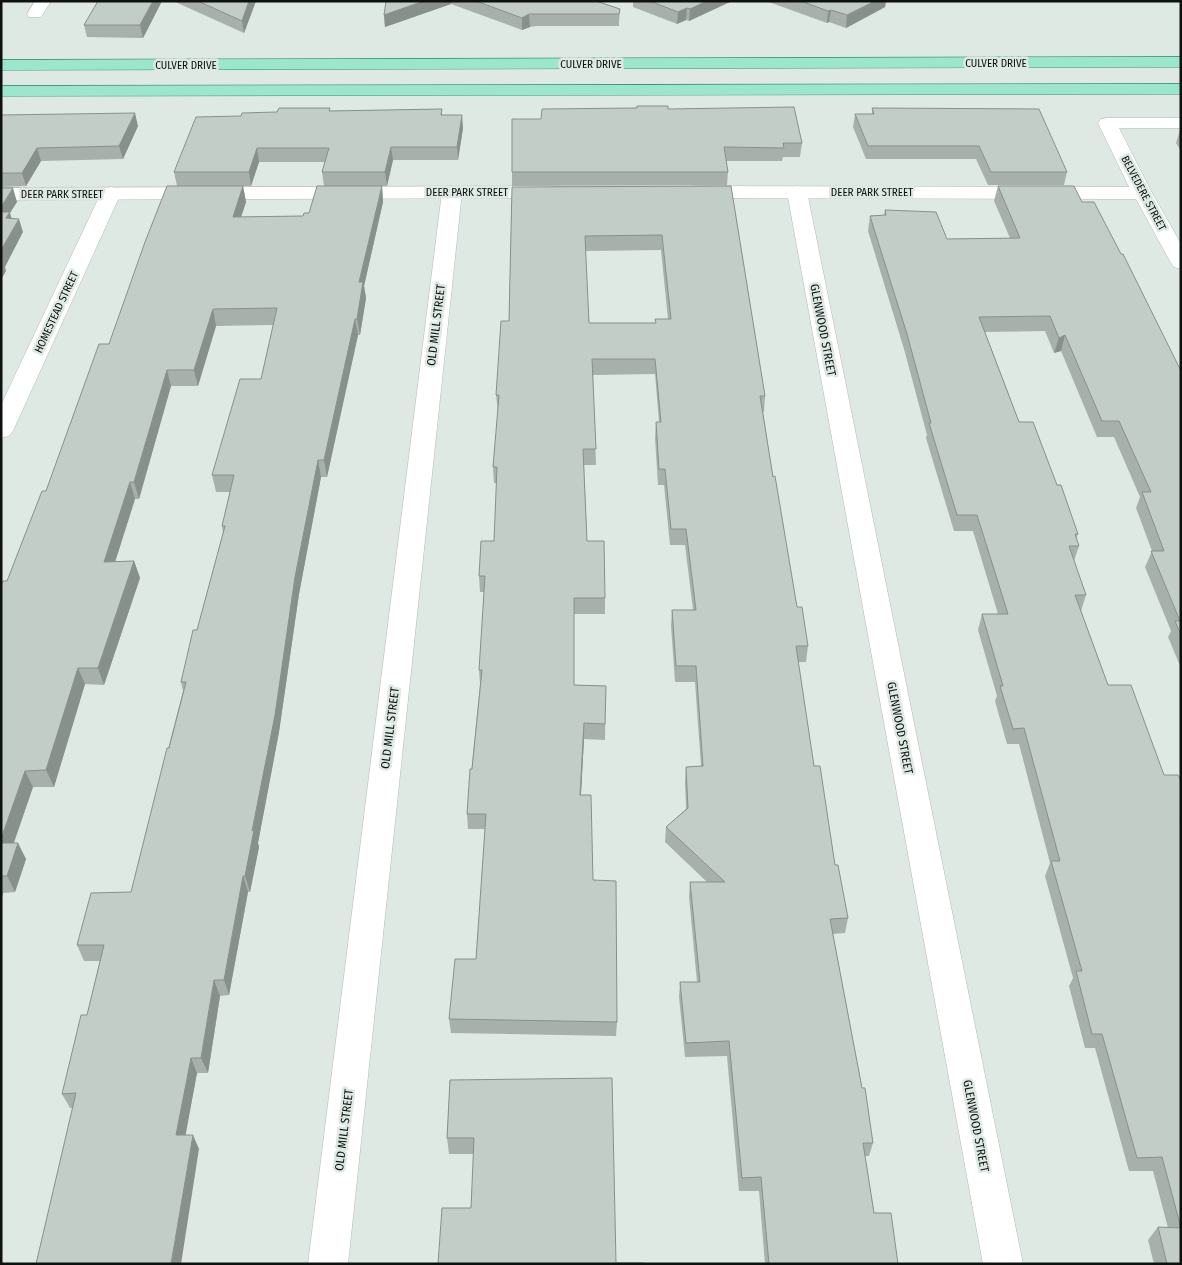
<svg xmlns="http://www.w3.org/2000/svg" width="1182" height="1265" viewBox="0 0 1182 1265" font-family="'Fira Sans Condensed',sans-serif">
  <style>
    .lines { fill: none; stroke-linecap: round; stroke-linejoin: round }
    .minor-casing { stroke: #b1bbb6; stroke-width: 1 }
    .tertiary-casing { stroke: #b1bbb6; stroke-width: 1 }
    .primary-casing { stroke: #3e9276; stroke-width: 1 }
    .minor { fill: #fff; fill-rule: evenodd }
    .tertiary { fill: #fff; fill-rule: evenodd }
    .primary { fill: #9be7ce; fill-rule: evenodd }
    .wall { fill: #a8b0ac; fill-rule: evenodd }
    .shaded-wall { fill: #88908c }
    .building { fill: #c3cdc8; stroke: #88908c; fill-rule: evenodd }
    .labels { text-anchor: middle; stroke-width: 5; stroke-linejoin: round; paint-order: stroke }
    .far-street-label { font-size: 11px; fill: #0d110f; stroke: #dee9e4 }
    .street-label { font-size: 12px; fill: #0d110f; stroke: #dee9e4 }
  </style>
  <rect width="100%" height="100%" fill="#dee9e4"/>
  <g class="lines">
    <defs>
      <g id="minor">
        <polygon points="35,1 51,1 41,17 29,17 27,14"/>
        <polygon points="1107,118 1181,118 1181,128 1119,128 1152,193 1149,197 1142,199 1135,197 1132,193 1098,123 1101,119"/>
        <polygon points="452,186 459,188 462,192 348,1264 308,1264 442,192 445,188"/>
        <polygon points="797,186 804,188 807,192 1023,1264 983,1264 787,192 790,188"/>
        <polygon points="111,187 118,189 121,193 13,431 9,436 1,438 1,405 101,193 104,189"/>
      </g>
      <g id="tertiary">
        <polygon points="550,186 557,188 560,192 557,196 550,198 1,200 1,188"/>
        <polygon points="695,186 1142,187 1149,189 1152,193 1181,244 1181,269 1174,267 1171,263 1136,199 695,198 688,196 685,192 688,188"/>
      </g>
      <g id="primary">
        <polygon points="1181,57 1181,67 1,70 1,60"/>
        <polygon points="1181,84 1181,94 1,96 1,86"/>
      </g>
    </defs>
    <use href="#minor" class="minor-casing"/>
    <use href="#tertiary" class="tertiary-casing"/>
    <use href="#primary" class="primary-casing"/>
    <use href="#minor" class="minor"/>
    <use href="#tertiary" class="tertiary"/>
    <use href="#primary" class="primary"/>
  </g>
  <g class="wall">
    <polygon points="162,1 143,38 87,37 84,25"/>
    <polygon points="173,1 256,1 244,33"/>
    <polygon points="386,1 596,1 620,9 619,22 619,26 536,26 530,27 522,30 451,4 385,27 384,15"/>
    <polygon points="633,1 732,1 689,21 686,20 677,24 633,7"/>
    <polygon points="766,1 886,1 885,7 846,28 829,22 827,23"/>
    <polygon points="872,108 1067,172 1064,185 988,185 976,159 866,159 853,127 855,114 872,114"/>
    <polygon points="442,109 442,115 463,128 458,160 393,160 387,186 324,186 322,172 325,162 259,162 251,186 177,186 174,172 241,116 330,111"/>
    <polygon points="668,109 802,143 800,157 783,157 782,161 726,161 728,172 727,185 512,186 512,172"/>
    <polygon points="1,115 138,126 123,159 41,161 26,186 1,187"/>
    <polygon points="1180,130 1181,130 1181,151 1176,143"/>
    <polygon points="243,186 246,202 241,217 303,216 309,213 382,186 383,202 364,286 366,298 360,335 358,335 327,477 321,477 299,594 279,732 258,843 259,847 250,892 248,892 229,995 220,996 208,1073 197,1073 185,1135 199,1149 73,1108 70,1108 62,1094 87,1015 100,961 84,961 77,945 131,892 183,691 181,682 197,630 223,533 222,526 230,492 216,492 212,475 261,379 273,325 216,326 198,386 171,386 139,499 135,499 115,562 134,561 140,578 104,685 85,684 54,787 33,787 14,843 26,859 15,892 3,893 1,899 1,586 7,581 109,344"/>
    <path d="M731,186L765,396L764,412H763L773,477L797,607L808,646L806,662H798L814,766L835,865L848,918L845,933L833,934L862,1088L873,1143L869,1156H865L874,1213L898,1264H765L759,1191H739L727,1056L685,1057L679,997L680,982H697L689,897L690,882H707L665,842L666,827L686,809L685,782L686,767L701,766L695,682H675L671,626L672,610H693L685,545H670L664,485H658L655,438L656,422H659L655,374L593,375L596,465H584L587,541L605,598V614H574V685L606,686L605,740L584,739L581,795L593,880L617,1022L616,1036L451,1033L449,1019L476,959L485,829H468L467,814L480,685L479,670L484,592H480L479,576L494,541L497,483H494L493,467L498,411L496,395L509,321L512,187ZM661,250L668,319L655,323H589L585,251Z"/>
    <polygon points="998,186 1082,202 1181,371 1181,668 1168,637 1171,631 1145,567 1152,551 1136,508 1140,497 1114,437 1097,437 1061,351 1054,353 1045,331 985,332 1019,422 1057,485 1078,534 1076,539 1079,546 1074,561 1086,595 1081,611 1108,685 1164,775 1181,781 1181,1264 1154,1264 1148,1240 1158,1227 1168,1228 1153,1171 1129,1171 1095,1048 1085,1048 1069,986 1073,978 1045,876 1050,863 1019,744 1007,744 995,701 997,696 978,630 982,614 998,614 973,531 954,531 926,438 927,435 904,349 868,231 870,216 884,215 885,210 947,239 1010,238 994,201"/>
    <polygon points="450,1080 616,1263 438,1264 471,1208 474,1154 449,1154 447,1138"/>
  </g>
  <g class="shaded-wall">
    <polygon points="153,1 162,1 143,38 140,25"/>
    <polygon points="249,1 256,1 244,33 242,21"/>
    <polygon points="424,1 451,1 451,4 385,27 384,15"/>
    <polygon points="707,1 732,1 689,21 690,9"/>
    <polygon points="875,1 886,1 885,7 846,28 847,15"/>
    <polygon points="687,8 686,20 677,24 678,12"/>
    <polygon points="831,10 829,22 827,23 828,11"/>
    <polygon points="529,14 530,27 522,30 522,18"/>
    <polygon points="135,113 138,126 123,159 119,146"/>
    <polygon points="462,115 463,128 458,160 457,147"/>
    <polygon points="391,147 393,160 387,186 385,172"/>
    <polygon points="37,148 41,161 26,186 22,173"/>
    <polygon points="257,148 259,162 251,186 249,172"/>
    <polygon points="243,186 246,202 236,232 233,217"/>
    <polygon points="382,186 383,202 364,286 366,298 360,335 357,319 359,282"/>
    <polygon points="13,188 17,202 10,213 14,226 1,222 1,207"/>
    <polygon points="19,219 23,232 5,267 6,271 1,280 1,250"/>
    <polygon points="213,309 216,326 198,386 194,370"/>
    <polygon points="355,319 358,335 327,477 324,460"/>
    <polygon points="1065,335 1061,351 1054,353 1059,338"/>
    <polygon points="167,370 171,386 139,499 134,482"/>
    <polygon points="318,460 321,477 299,594 279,732 258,843 259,847 250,892 245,876 295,577"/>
    <polygon points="130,482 135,499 110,578 104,562"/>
    <polygon points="134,561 140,578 104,685 98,668"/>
    <polygon points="78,668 85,684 54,787 46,770"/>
    <polygon points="584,723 584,739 580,811 580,795"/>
    <polygon points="25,771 33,787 8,859 1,846 1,839"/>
    <polygon points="18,843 26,859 15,892 7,876"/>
    <polygon points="243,876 248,892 229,995 224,980"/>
    <polygon points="1,888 3,893 1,899"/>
    <polygon points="214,980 220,996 208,1073 201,1058"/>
    <polygon points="191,1058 197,1073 183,1149 176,1135"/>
    <polygon points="193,1135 199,1149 181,1264 171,1264"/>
  </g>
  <g class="building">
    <polygon points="98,1 153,1 140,25 84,25"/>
    <polygon points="198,1 249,1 242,21"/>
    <polygon points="386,1 424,1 384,15"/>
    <polygon points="476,1 596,1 620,9 619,14 529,14 522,18"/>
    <polygon points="650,1 707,1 690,9 687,8 678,12"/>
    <polygon points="801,1 875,1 847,15 831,10 828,11"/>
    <polygon points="637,106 668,106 668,109 794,107 802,143 783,143 784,148 724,147 728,172 512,172 512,119 541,119 542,109 637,108"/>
    <polygon points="279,108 330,108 329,111 442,109 441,115 462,115 457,147 391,147 385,172 322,172 329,148 257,148 249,172 174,172 196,117 241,116 242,113 277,112"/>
    <polygon points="872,108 1039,109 1067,172 991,172 979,146 868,146 855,114 874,114"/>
    <polygon points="135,113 119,146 37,148 22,173 1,173 1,115"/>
    <polygon points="167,186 243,186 233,217 303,216 304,213 309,213 317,186 382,186 359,282 363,282 357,319 355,319 324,460 318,460 295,577 275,715 252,831 254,830 245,876 243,876 224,980 214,980 201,1058 191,1058 176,1135 193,1135 171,1264 36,1264 76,1093 62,1094 81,1015 87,1015 104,945 77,945 91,893 131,892 167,748 169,748 186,682 181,682 193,630 197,630 225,526 222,526 234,475 212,475 240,379 261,379 277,308 213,309 194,370 167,370 134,482 130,482 104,562 134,561 98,668 78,668 46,770 25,771 1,839 1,586 3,581 7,581 42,491 46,491 99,344 109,344 145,242"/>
    <path d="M731,186L765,396H760L773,477L775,476L797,607H802L808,646H796L814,766H820L835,865H838L848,918L830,919L862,1088H865L873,1143H863L874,1213H891L898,1264H769L761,1177L742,1178L729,1041L686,1043L680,982H700L690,882H725L666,827L688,808L686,767L703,766L696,666H676L672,610H696L686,529H671L665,469H659L656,422H661L655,359H592L596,449H583L587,541H604L605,598H574V685L606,686L605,724L584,723L580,795H591L593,880L616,881L617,1022L449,1019L455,959H476L486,814H467L470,769H472L482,670H479L485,576H479L481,541H494L497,467H493L499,395H496L501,321H509L512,187ZM662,235L671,319H655L656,323H589L585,236Z"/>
    <polygon points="998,186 1074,186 1082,202 1094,202 1121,254 1123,254 1181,371 1181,635 1175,621 1180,621 1151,551 1164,551 1142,492 1151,492 1119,421 1102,421 1065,335 1059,338 1050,316 979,317 1019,422 1033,422 1057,485 1061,485 1078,534 1075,534 1079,546 1069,546 1086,595 1075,595 1108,685 1131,685 1164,775 1178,775 1181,781 1181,818 1180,818 1181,821 1181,1228 1162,1157 1137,1158 1102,1034 1092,1034 1076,971 1082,971 1051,861 1060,861 1024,728 1013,729 1000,686 1003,686 982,614 1008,614 977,515 957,515 929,423 931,423 907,334 870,216 886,215 885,210 936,212 947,239 1020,238"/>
    <polygon points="1,188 13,188 1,207"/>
    <polygon points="1,212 10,212 6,218 19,219 1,250"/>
    <polygon points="1,843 18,843 7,876 1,876"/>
    <polygon points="612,1078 616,1263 644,1263 644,1264 438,1264 442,1208 471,1208 474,1138 447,1138 450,1080"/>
    <polygon points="1158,1227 1181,1228 1181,1264 1167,1264"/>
  </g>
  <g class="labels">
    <g class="far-street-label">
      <text x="996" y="67">CULVER DRIVE</text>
      <text x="591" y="68">CULVER DRIVE</text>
      <text x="186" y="69">CULVER DRIVE</text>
      <text x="467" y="196">DEER PARK STREET</text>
      <text x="872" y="196">DEER PARK STREET</text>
      <text transform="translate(1144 193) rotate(62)" y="4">BELVEDERE STREET</text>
      <text x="62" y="198">DEER PARK STREET</text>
      <text transform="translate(56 312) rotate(-65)" y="4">HOMESTEAD STREET</text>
    </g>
    <g class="street-label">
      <text transform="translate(436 325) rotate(-83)" y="4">OLD MILL STREET</text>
      <text transform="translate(823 330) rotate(79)" y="4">GLENWOOD STREET</text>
      <text transform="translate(390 728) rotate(-83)" y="4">OLD MILL STREET</text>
      <text transform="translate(900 728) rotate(79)" y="4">GLENWOOD STREET</text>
      <text transform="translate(976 1126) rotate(79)" y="4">GLENWOOD STREET</text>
      <text transform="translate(344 1130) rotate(-83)" y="4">OLD MILL STREET</text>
    </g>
  </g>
  <rect width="1182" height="1265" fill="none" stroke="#0d110f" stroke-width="5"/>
</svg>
